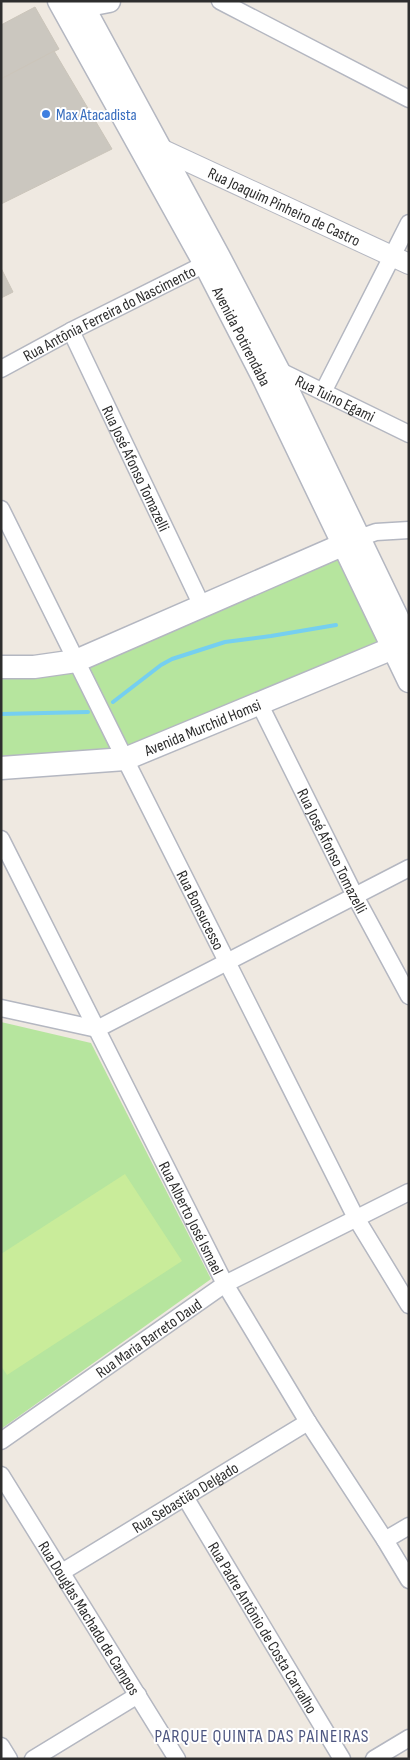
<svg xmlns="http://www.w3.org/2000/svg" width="410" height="1760" viewBox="0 0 410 1760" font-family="'Sofia Sans Condensed',sans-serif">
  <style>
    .green { fill: #b6e59e }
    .pitch { fill: #c9ec9a }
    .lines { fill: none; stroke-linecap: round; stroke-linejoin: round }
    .stream { stroke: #75cff0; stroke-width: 4 }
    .building { fill: #cbc7bf; stroke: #cbc5ba }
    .minor-casing { stroke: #b4b7c1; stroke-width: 19 }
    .tertiary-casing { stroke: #b4b7c1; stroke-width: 22 }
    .secondary-casing { stroke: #b4b7c1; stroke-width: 25 }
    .minor { stroke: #fff; stroke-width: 16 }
    .tertiary { stroke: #fff; stroke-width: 20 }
    .secondary { stroke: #fff; stroke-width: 22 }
    .shop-dot { fill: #3f7fe0; stroke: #fff; stroke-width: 2 }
    .labels { text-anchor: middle; stroke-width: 4; stroke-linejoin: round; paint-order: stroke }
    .shop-label { font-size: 16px; fill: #366cbe; stroke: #fff; text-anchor: start }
    .street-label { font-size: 16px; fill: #2e2e2e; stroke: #fff }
    .neighbourhood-label { font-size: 18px; letter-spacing: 1px; fill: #4d5680; stroke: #fff }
  </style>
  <rect width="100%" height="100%" fill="#efe9e1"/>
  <g class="green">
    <polygon points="340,552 387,647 128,753 83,664"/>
    <polygon points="73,666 117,756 1,764 1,672"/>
    <polygon points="1,1022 91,1043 211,1279 1,1429"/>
  </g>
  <polygon class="pitch" points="125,1174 182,1261 7,1375 1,1366 1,1254"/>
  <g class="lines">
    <g class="stream">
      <polyline points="113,702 161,665 172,659 225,642 271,636 336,625"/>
      <polyline points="1,714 88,712"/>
    </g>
  </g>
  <g class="building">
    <polygon points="35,7 59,49 1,79 1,25"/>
    <polygon points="54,51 112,149 1,204 1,79"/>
    <polygon points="1,268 13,292 1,298"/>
  </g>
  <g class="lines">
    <defs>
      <g id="minor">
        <polyline points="220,1 409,99"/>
        <path id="s1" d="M71,331L202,606"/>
        <path id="s2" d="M1,369L71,331L215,259"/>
        <path id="s3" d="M276,371L278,370L409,434"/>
        <polyline points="323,392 409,223"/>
        <path id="s4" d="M1,509L125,759L356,1218L409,1305"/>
        <polyline points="359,538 376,532 409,530"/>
        <path id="s5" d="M259,703L355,896L409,996"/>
        <path id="s6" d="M1,839L225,1284L308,1422L385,1540L409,1580"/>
        <polyline points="1,1008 97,1029 409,868"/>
        <path id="s7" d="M1,1441L225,1284L409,1192"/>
        <path id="s8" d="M1,1475L177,1759"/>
        <path id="s9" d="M185,1497L342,1759"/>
        <polyline points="385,1540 409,1526"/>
        <path id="s10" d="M62,1572L308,1422"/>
        <polyline points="1,1746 9,1759"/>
        <polyline points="33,1759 138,1695"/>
        <polyline points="374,1759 409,1738"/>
      </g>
      <g id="tertiary">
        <path id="s11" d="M161,149L409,264"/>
      </g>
      <g id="secondary">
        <path id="s12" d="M59,1L205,264L263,377L409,681"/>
        <polyline points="80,1 219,257 278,370 409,642"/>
        <polyline points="71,2 83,6 109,1"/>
        <polyline points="1,667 34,667 76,661 356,539"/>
        <path id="s13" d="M1,768L125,759L393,648"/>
      </g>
    </defs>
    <use href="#minor" class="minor-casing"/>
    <use href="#tertiary" class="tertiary-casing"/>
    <use href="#secondary" class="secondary-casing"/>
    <use href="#minor" class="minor"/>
    <use href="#tertiary" class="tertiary"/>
    <use href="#secondary" class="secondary"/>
  </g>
  <circle class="shop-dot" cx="46" cy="114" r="5"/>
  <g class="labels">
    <g class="shop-label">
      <text x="56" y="120">Max Atacadista</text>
    </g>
    <g class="street-label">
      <text dy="6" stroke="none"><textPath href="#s11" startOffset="136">Rua Joaquim Pinheiro de Castro</textPath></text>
      <text dy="6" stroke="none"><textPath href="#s2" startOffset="122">Rua Antônia Ferreira do Nascimento</textPath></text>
      <text dy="6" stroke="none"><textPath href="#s12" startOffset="382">Avenida Potirendaba</textPath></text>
      <text dy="6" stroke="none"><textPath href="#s3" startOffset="66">Rua Tuino Egami</textPath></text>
      <text dy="6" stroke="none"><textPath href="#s1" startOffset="152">Rua José Afonso Tomazelli</textPath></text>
      <text dy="6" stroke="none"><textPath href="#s13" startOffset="208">Avenida Murchid Homsi</textPath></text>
      <text dy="6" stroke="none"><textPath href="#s5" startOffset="165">Rua José Afonso Tomazelli</textPath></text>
      <text dy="6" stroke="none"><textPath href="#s4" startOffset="448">Rua Bonsucesso</textPath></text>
      <text dy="6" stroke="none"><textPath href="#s6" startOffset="424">Rua Alberto José Ismael</textPath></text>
      <text dy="6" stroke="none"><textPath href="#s7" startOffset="180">Rua Maria Barreto Daud</textPath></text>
      <text dy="6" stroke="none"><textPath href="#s10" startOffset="144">Rua Sebastião Delgado</textPath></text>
      <text dy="6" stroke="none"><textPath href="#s8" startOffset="168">Rua Douglas Machado de Campos</textPath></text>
      <text dy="6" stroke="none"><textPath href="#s9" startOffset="152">Rua Padre Antônio de Costa Carvalho</textPath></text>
    </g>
    <g class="neighbourhood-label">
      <text x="262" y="1742">PARQUE QUINTA DAS PAINEIRAS</text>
    </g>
  </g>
  <rect width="410" height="1760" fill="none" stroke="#2e2e2e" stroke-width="5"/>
</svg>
